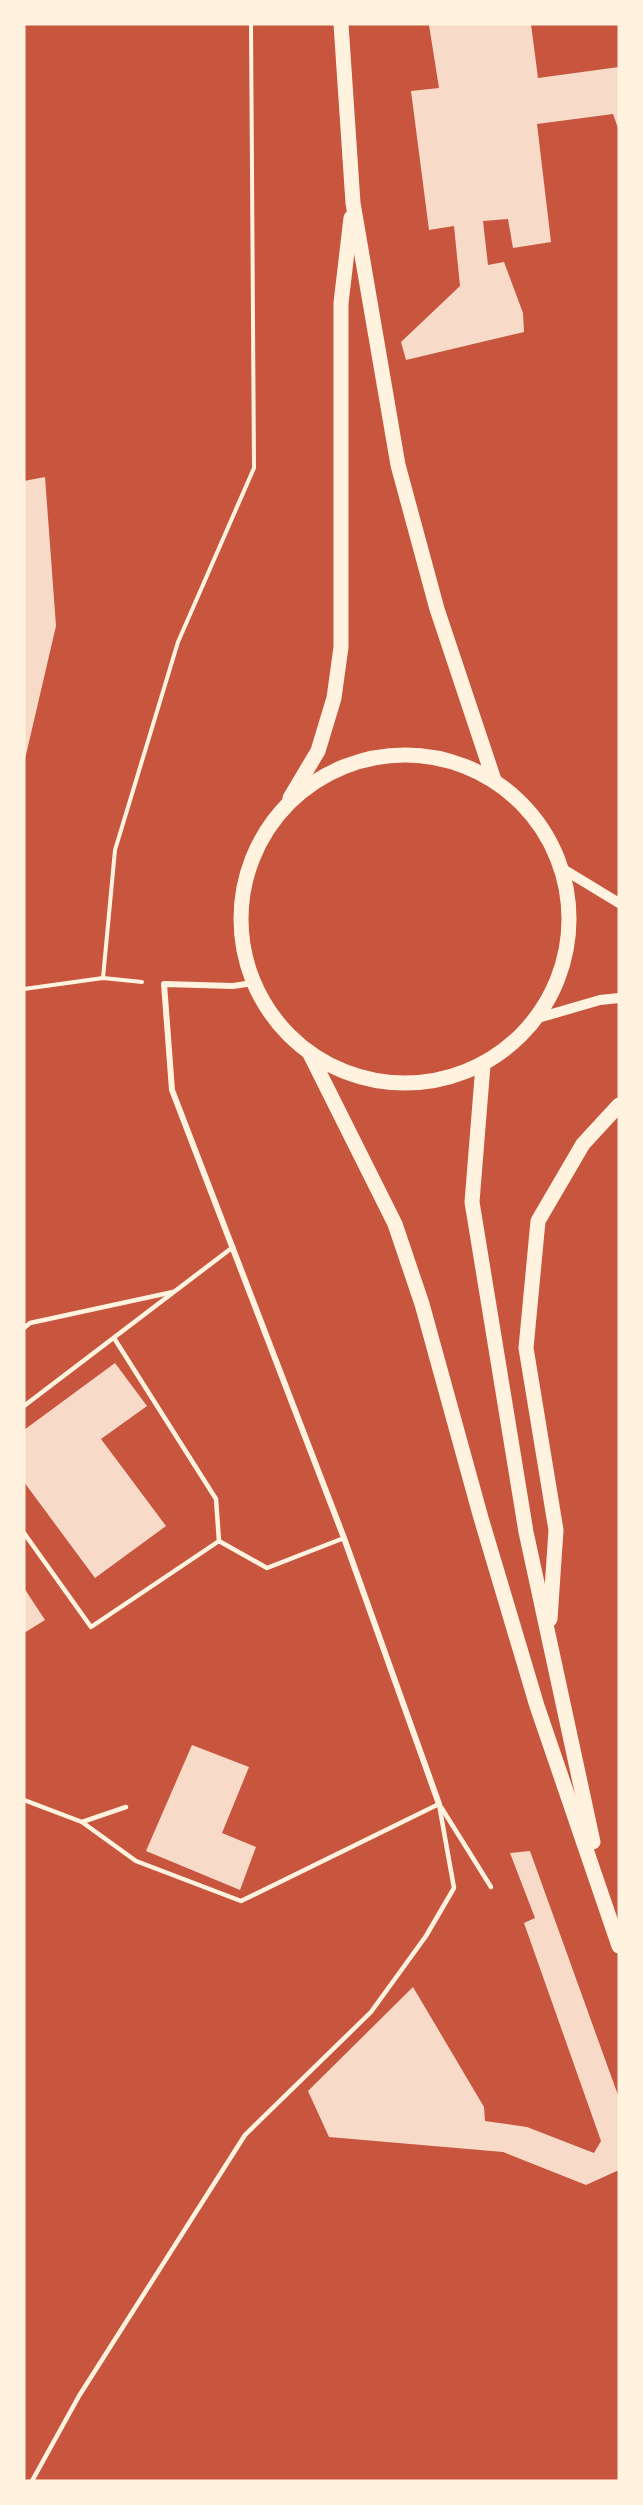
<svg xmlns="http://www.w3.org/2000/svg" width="643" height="2505" viewBox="0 0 643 2505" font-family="Helvetica,sans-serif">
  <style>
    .building { fill: #f7dbc8 }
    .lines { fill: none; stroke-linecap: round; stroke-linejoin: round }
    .path { stroke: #fff3e0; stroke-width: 4 }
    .service { stroke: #fff3e0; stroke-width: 4.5 }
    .minor { stroke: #fff3e0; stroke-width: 6 }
    .tertiary { stroke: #fff3e0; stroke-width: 10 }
    .primary { stroke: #fff3e0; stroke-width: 15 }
  </style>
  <rect width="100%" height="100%" fill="#c8553d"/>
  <g class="building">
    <polygon points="531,24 538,78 619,67 619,131 613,114 537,124 551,242 513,248 508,219 483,221 488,265 504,262 523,313 524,332 406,360 401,342 460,286 454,226 429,230 411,91 439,88 429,25"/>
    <polygon points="45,477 56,626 25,759 24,481"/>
    <polygon points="115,1363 147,1406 101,1439 166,1526 95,1578 24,1482 24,1430"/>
    <polygon points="24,1588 45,1620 24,1633"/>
    <polygon points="192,1745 249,1767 222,1833 256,1847 240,1890 146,1851"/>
    <polygon points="530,1851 619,2098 619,2170 586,2185 503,2152 329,2137 308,2091 413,1987 484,2107 485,2121 527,2127 594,2153 601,2141 524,1923 535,1918 510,1853"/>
  </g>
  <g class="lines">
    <g class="path">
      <polyline points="103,978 115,850 178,642 254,468 251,24"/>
      <polyline points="24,989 103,978 142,982"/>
    </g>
    <g class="service">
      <polyline points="24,1328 30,1323 173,1292"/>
      <polyline points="114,1338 216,1499 219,1541"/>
      <polyline points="24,1406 233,1247"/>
      <polyline points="24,1533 91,1627 219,1541 267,1568 344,1538"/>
      <polyline points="24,1800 82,1822 136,1861 241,1901 439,1804"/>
      <polyline points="441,1807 491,1887"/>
      <polyline points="82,1822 126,1807"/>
      <polyline points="32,2481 79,2396 245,2135 371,2012 426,1936 454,1888 439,1804"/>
    </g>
    <polyline class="minor" points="253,983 233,986 164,984 172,1090 344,1538 439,1804"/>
    <g class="tertiary">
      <polyline points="563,869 619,903"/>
      <polyline points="538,1018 600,1000 619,998"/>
    </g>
    <g class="primary">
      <polyline points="341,24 353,203 398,465 437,609 494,780"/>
      <circle cx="405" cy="919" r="164"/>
      <polyline points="290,798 318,751 334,698 341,647 341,303 351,218"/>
      <polyline points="310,1054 395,1224 422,1304 481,1518 537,1706 619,1946"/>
      <polyline points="483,1065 472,1202 526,1532 593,1842"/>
      <polyline points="550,1619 556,1530 526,1348 538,1221 583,1144 619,1105"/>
    </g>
  </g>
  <rect width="643" height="2505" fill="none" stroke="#fff3e0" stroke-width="51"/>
</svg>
